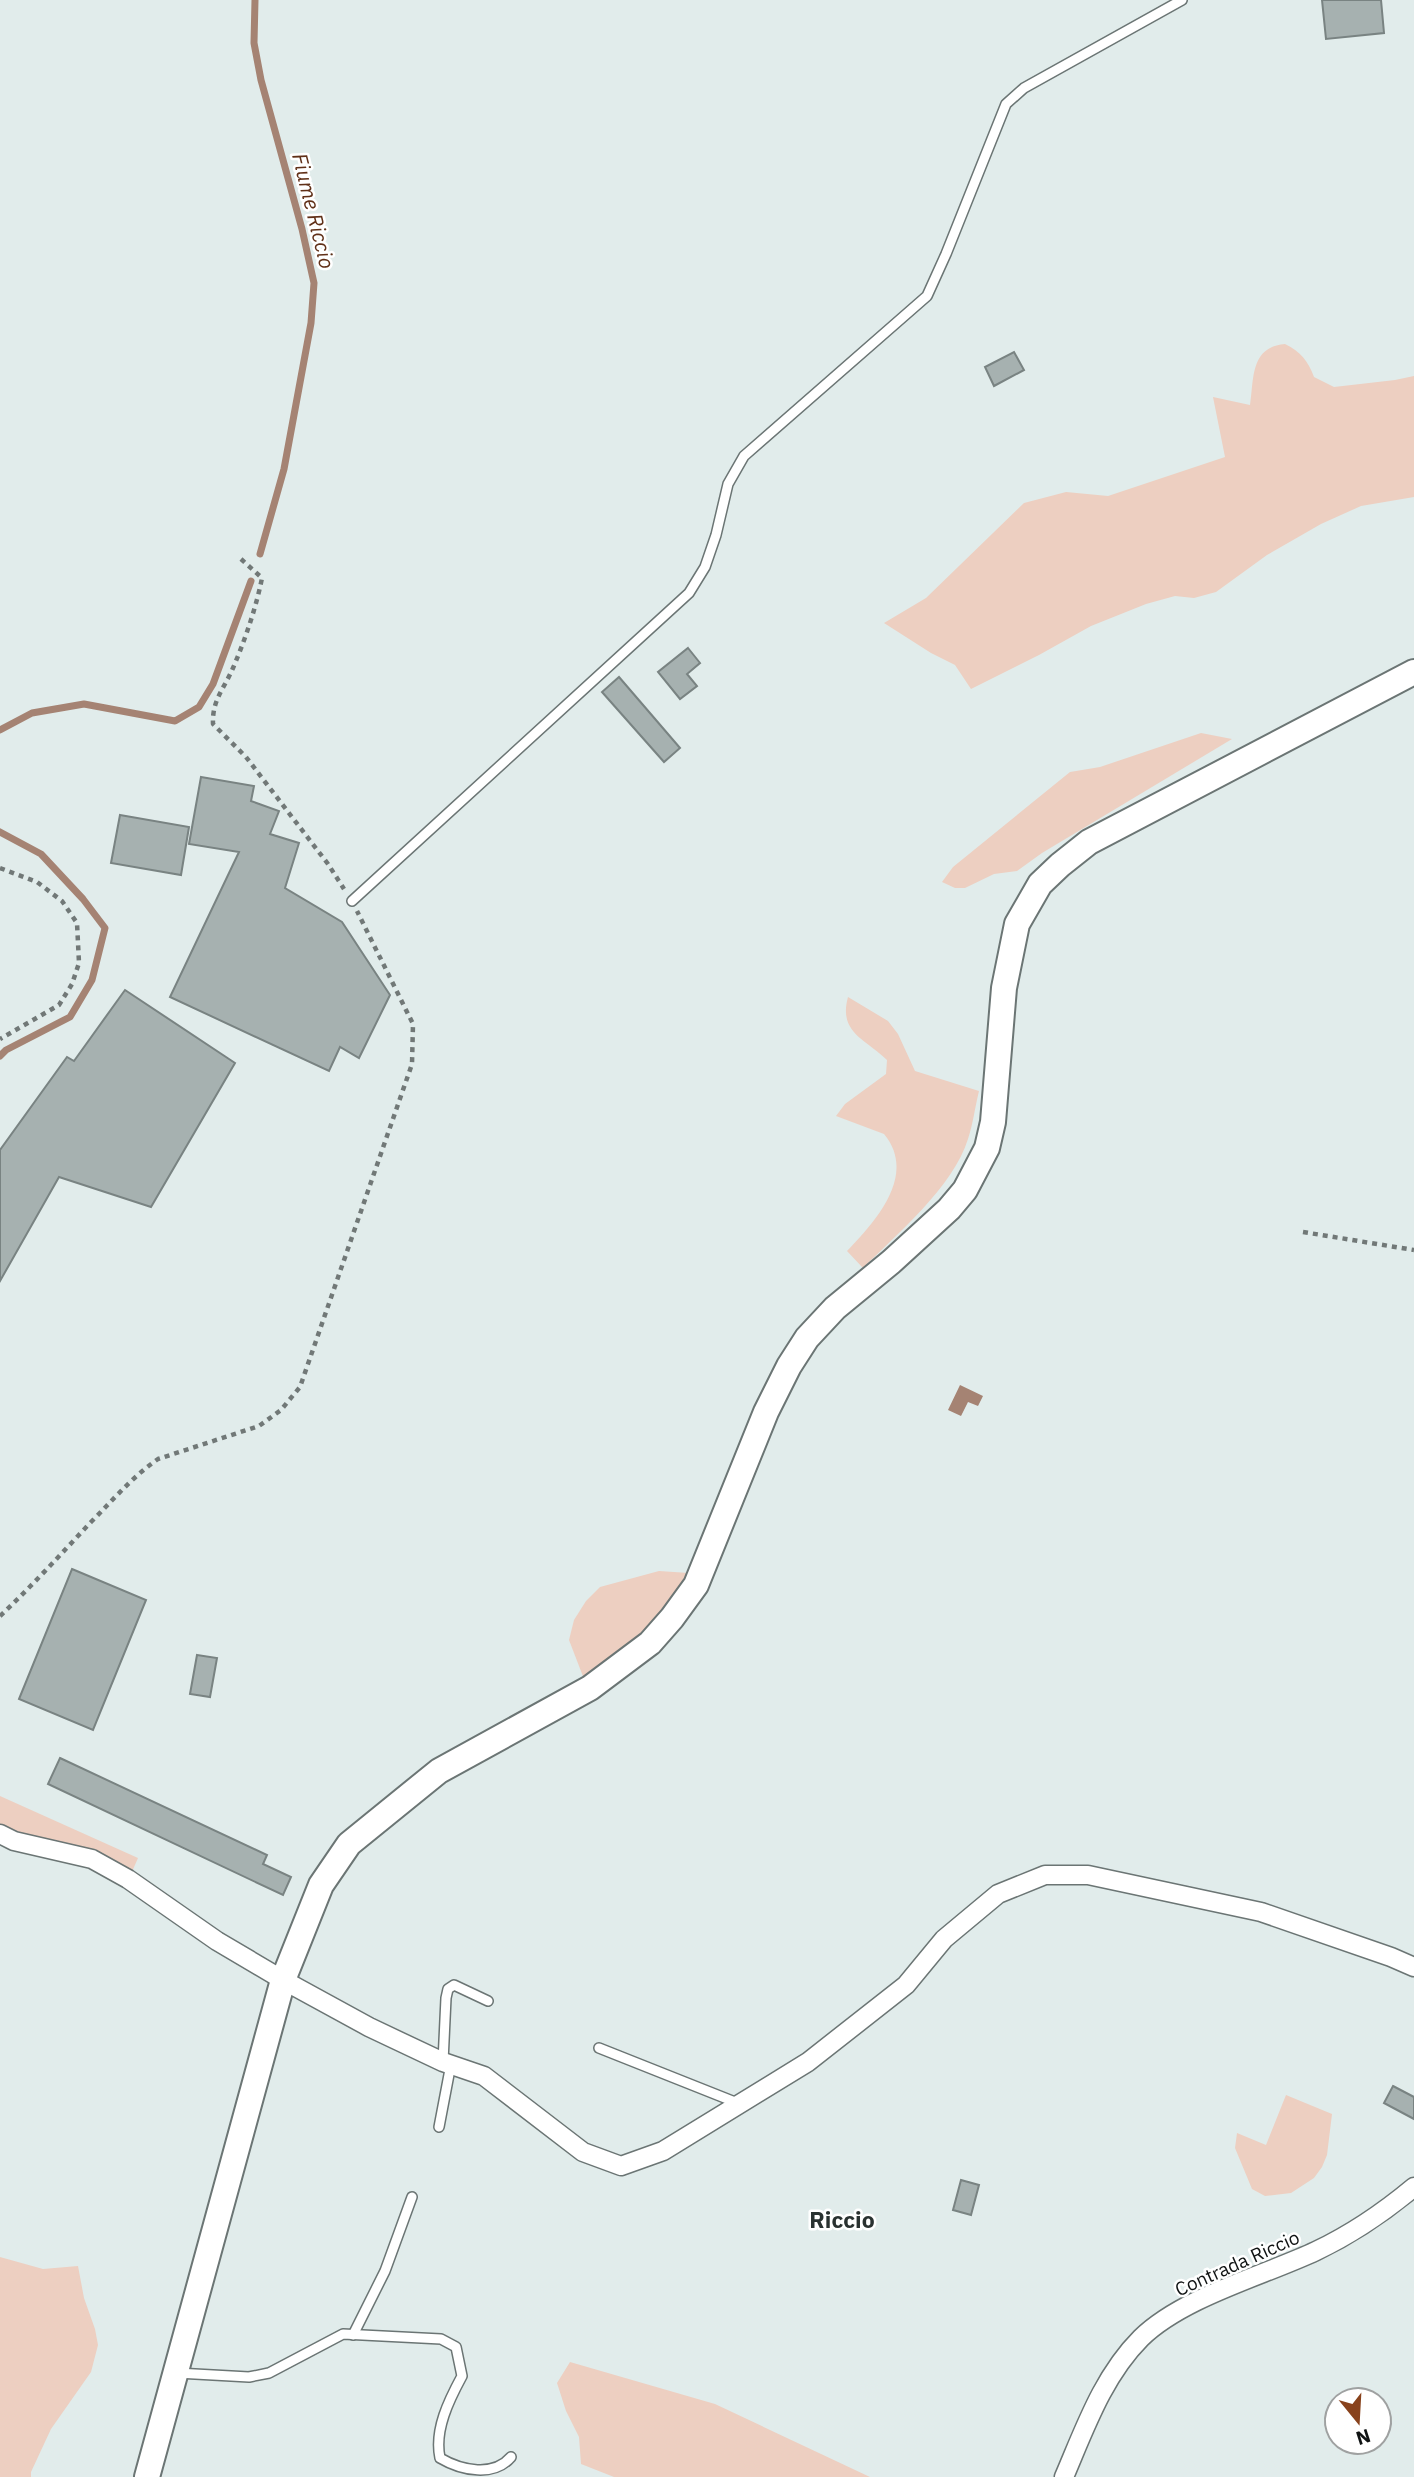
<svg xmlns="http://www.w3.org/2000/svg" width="1414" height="2477" viewBox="0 0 1414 2477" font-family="'IBM Plex Sans',sans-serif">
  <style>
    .green { fill: #edcfc1 }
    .water { fill: #a58373 }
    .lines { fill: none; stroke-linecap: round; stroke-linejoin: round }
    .stream { stroke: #a58373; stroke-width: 7 }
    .building { fill: #a6b1b0; stroke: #798382; stroke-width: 2 }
    .lane-casing { stroke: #6b7574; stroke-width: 12 }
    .street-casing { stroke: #6b7574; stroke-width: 21 }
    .secondary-casing { stroke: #6b7574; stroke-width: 28 }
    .path { stroke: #717877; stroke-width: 4.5; stroke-dasharray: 5 5; stroke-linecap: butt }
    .lane { stroke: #fff; stroke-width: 9 }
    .street { stroke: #fff; stroke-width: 18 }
    .secondary { stroke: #fff; stroke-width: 24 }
    .labels { text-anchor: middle; stroke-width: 5; stroke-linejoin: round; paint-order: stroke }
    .street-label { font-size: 19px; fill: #101313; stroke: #fff }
    .water-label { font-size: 21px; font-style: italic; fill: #603018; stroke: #fff }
    .quarter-label { font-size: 23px; font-weight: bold; fill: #293130; stroke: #fff }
  </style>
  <rect width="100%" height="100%" fill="#e1eceb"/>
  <g class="green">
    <path d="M1285,344C1301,352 1308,361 1314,377L1334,387L1395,380L1414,376V497L1361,506L1321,524L1267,555L1216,592L1194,598L1175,596L1146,604L1091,626L1039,655L971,689L955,665L931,653L884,623L926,598L1024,503L1066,492L1108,496L1225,457L1213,397L1250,405C1254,379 1250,347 1285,344Z"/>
    <polygon points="1201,733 1232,739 1042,853 1017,871 994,874 965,888 955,888 942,882 953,867 1070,772 1100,767"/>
    <path d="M848,997L888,1021L898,1034L915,1071L979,1091C975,1107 973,1124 968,1139C953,1187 898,1233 863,1268L847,1251C875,1222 918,1175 884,1134L836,1116L845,1104L886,1074L887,1060C866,1039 838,1033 848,997Z"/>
    <polygon points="659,1571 689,1573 648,1629 584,1679 569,1640 574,1620 586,1601 600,1587"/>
    <polygon points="0,1796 138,1858 131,1874 0,1831"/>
    <polygon points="1286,2095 1332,2114 1327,2155 1322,2167 1314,2178 1291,2193 1265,2196 1252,2189 1235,2148 1237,2133 1266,2145"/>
    <polygon points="0,2257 43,2269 78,2266 84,2298 95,2329 98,2345 91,2372 51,2429 31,2472 31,2477 0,2477"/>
    <polygon points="570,2362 715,2404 870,2477 614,2477 581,2464 579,2437 566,2411 557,2383"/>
  </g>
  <polygon class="water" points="960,1385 983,1396 978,1406 968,1402 961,1416 948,1410"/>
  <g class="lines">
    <g class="stream">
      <polyline points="255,0 254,43 261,80 302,229 314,283 311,323 284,469 260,554"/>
      <polyline points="0,730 32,713 84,704 175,721 199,707 213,684 251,581"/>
      <polyline points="0,832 41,854 83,899 105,928 92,980 70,1017 6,1050 0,1056"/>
    </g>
  </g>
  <g class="building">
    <polygon points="1322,0 1381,0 1384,33 1326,39"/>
    <polygon points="1014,352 1024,370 994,386 985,367"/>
    <polygon points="688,648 700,663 687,674 697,686 680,699 658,672"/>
    <polygon points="619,677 680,748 664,762 602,692"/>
    <polygon points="201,777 254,786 251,801 279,811 270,834 299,843 285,888 342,922 390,995 359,1058 340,1047 329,1071 170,997 239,852 189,844"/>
    <polygon points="120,815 189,827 181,875 111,863"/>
    <polygon points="125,990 235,1063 151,1207 59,1177 0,1281 0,1150 67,1057 74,1061"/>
    <polygon points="72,1569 146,1600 93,1730 19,1699"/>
    <polygon points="197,1655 217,1658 210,1697 190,1694"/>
    <polygon points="60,1758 267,1855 263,1864 291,1877 283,1895 48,1784"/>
    <polygon points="1393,2086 1414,2097 1414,2119 1384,2103"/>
    <polygon points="961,2180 979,2185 971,2215 953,2210"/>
  </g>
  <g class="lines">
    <defs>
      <g id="lane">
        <polyline points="352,901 689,593 705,567 716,535 728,484 744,456 927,296 946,254 1006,104 1024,88 1182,0"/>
        <polyline points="599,2048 740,2104"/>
        <polyline points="443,2062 446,1998 448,1989 454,1985 488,2001"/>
        <polyline points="439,2127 451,2064"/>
        <polyline points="353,2335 385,2271 412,2197"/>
        <path d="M177,2373L249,2377L269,2373L343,2334L441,2339L456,2347L462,2376C449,2400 434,2430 440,2458C462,2471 494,2477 511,2457"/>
      </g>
      <g id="street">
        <polyline points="0,1834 14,1841 92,1859 128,1879 217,1941 283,1980 369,2027 443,2062 484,2076 583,2152 621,2166 663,2151 808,2062 906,1985 944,1939 998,1894 1045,1875 1088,1875 1261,1912 1391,1957 1414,1967"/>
        <path d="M1064,2477C1085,2428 1103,2376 1141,2338C1183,2297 1263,2276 1316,2251C1352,2234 1384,2212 1414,2187"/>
      </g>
      <polyline id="secondary" points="147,2477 283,1980 321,1885 349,1844 439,1771 590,1688 650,1643 672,1618 696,1585 766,1412 789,1366 807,1338 835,1308 891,1262 949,1209 965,1190 987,1148 993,1122 1004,988 1017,924 1040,884 1060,865 1089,842 1414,672"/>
    </defs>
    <use href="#lane" class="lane-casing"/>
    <use href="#street" class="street-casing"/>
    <use href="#secondary" class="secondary-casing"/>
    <g class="path">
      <path d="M241,559L262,578C256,608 245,640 233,668C224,689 212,700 213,724L246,757L328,864L344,889"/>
      <polyline points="0,868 37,882 62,901 77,923 79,963 72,984 59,1005 0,1039"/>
      <polyline points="1303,1232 1414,1250"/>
      <path d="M0,1616C32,1586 61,1554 91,1522C114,1499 131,1478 158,1459L259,1426L281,1410L300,1387L412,1064L413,1024L357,911"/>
    </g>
    <use href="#lane" class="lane"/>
    <use href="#street" class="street"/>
    <use href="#secondary" class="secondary"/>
  </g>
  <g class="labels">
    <g class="street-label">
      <text transform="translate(1237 2263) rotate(-24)" y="7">Contrada Riccio</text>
    </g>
    <g class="water-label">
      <text transform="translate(313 211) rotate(76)" y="7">Fiume Riccio</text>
    </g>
    <g class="quarter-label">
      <text x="842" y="2228">Riccio</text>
    </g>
  </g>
  <g transform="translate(1358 2421) rotate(162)"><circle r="33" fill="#ffffff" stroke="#9fa1a1" stroke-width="2"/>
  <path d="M0-5L12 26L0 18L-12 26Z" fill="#88421c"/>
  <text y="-10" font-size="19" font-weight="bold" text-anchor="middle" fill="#101313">N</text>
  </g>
</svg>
